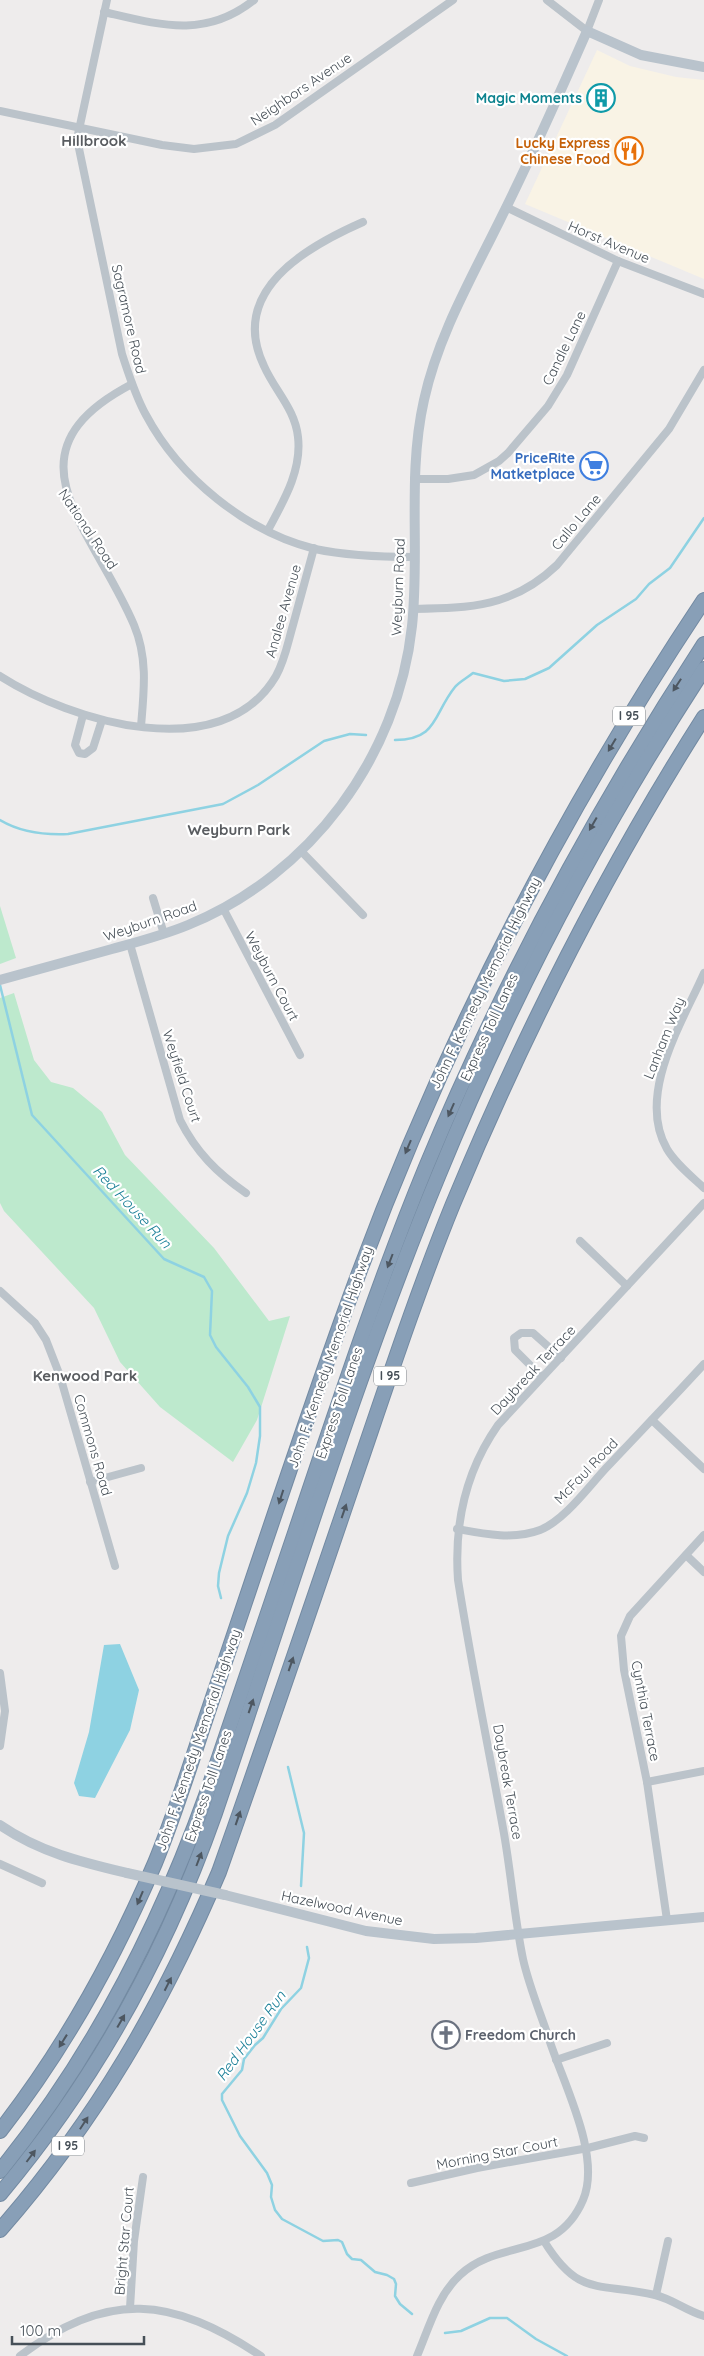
<svg xmlns="http://www.w3.org/2000/svg" width="704" height="2356" viewBox="0 0 704 2356" font-family="Quicksand,sans-serif">
  <style>
    .commercial { fill: #f9f3e5 }
    .green { fill: #bde9cd }
    .water { fill: #8ed2e2 }
    .lines { fill: none; stroke-linecap: round; stroke-linejoin: round }
    .stream { stroke: #8ed2e2; stroke-width: 2.5 }
    .highway-casing { stroke: #738aa2; stroke-width: 16 }
    .street { stroke: #bbc3ca; stroke-width: 8 }
    .secondary { stroke: #b9c3cc; stroke-width: 10 }
    .highway { stroke: #889fb7; stroke-width: 14 }
    .secondary-bridge { stroke: #b9c3cc; stroke-width: 10 }
    .oneway { fill: #4d5761 }
    .labels { text-anchor: middle; stroke-width: 4.5; stroke-linejoin: round; paint-order: stroke }
    .shield { fill: #fff; stroke: #7e8489; stroke-width: 1 }
    .shield-label { font-size: 12px; font-weight: bold; fill: #464f57 }
    .street-label { font-size: 14px; fill: #464f57; stroke: #fff }
    .culture-label { font-size: 14px; font-weight: bold; fill: #0d838f; stroke: #fff; text-anchor: end }
    .food-label { font-size: 14px; font-weight: bold; fill: #c56008; stroke: #fff; text-anchor: end }
    .shop-label { font-size: 14px; font-weight: bold; fill: #366cbe; stroke: #fff; text-anchor: end }
    .worship-label { font-size: 14px; font-weight: bold; fill: #5b616d; stroke: #fff; text-anchor: start }
    .neighbourhood-label { font-size: 15px; font-weight: bold; fill: #595c60; stroke: #fff }
    .water-label { font-size: 15px; font-style: italic; fill: #197f97; stroke: #fff }
  </style>
  <rect width="100%" height="100%" fill="#eeecec"/>
  <polygon class="commercial" points="597,50 630,66 676,77 704,80 704,279 525,204"/>
  <g class="green">
    <polygon points="0,906 16,958 0,964"/>
    <polygon points="14,993 34,1060 51,1082 73,1088 102,1112 125,1155 214,1248 269,1321 290,1316 257,1420 233,1462 160,1407 120,1362 94,1308 4,1211 0,1203 0,998"/>
  </g>
  <polygon class="water" points="120,1644 139,1690 130,1730 95,1798 79,1796 74,1783 89,1732 104,1645"/>
  <g class="lines">
    <g class="stream">
      <path d="M395,740C438,740 433,714 455,687C459,682 467,678 473,673L504,681L525,679L549,668L597,625L636,599L649,584L670,568L704,518"/>
      <path d="M0,820C20,832 46,835 68,834L223,804L258,785L324,741L350,734L366,735"/>
      <polyline points="0,985 32,1115 164,1259 204,1277 212,1291 210,1335 216,1347 248,1387 260,1407 260,1436 256,1463 247,1493 228,1536 219,1573 218,1586 221,1598"/>
      <polyline points="288,1767 304,1833 301,1886"/>
      <polyline points="307,1947 309,1958 301,1988 281,2009 263,2038 255,2045 244,2059 242,2070 222,2094 222,2100 240,2136 267,2173 272,2185 271,2197 275,2210 282,2219 323,2241 338,2240 342,2242 347,2254 352,2259 361,2260 375,2272 387,2275 394,2279 396,2284 395,2296 400,2304 412,2314"/>
      <polyline points="445,2333 461,2331 490,2318 507,2318 536,2339 567,2356"/>
    </g>
    <defs>
      <g id="highway">
        <path d="M0,2131C64,2049 114,1959 155,1863C176,1812 192,1759 210,1706C253,1579 295,1451 340,1325C431,1068 553,826 704,600"/>
        <path d="M0,2171C92,2058 158,1930 207,1793C236,1705 267,1618 296,1530C337,1408 377,1286 426,1167C502,984 596,810 704,644"/>
        <path d="M0,2194C95,2081 166,1952 215,1813C288,1599 353,1382 439,1174C511,998 600,828 704,669"/>
        <path d="M0,2230C97,2119 162,2006 219,1872C267,1737 313,1601 359,1466C389,1378 418,1290 453,1204C523,1035 606,871 704,717"/>
      </g>
    </defs>
    <use href="#highway" class="highway-casing"/>
    <g class="street">
      <path d="M107,0L77,139L122,354C129,375 135,395 146,415C179,477 246,532 315,549C348,556 381,557 414,557"/>
      <polyline points="547,0 587,31 599,0"/>
      <path d="M104,12C160,25 205,39 254,0"/>
      <polyline points="0,111 162,145 194,149 236,144 275,125 453,0"/>
      <polyline points="506,207 618,261 704,294"/>
      <path d="M132,384C0,453 92,526 134,625C148,658 144,691 141,726"/>
      <polyline points="414,479 448,479 474,475 499,461 508,453 548,406 567,375 618,261"/>
      <path d="M268,530C283,502 302,471 298,437C295,409 275,391 264,366C228,291 306,247 363,222"/>
      <path d="M414,609C471,608 513,607 557,565L669,429L704,370"/>
      <path d="M0,676C70,721 222,768 276,676C285,660 288,642 293,625C300,600 307,574 314,548"/>
      <polyline points="83,715 75,745 79,753 85,754 93,748 102,720"/>
      <polyline points="301,851 363,915"/>
      <polyline points="153,898 164,934"/>
      <polyline points="223,908 300,1055"/>
      <path d="M130,944L180,1120C196,1152 217,1173 246,1193"/>
      <path d="M704,973C682,1023 636,1095 667,1149C676,1164 691,1176 704,1188"/>
      <polyline points="580,1241 627,1286"/>
      <polyline points="0,1291 35,1323 46,1340 60,1376 115,1566"/>
      <polyline points="542,1377 515,1350 514,1338 521,1333 533,1333 561,1358"/>
      <polyline points="652,1420 704,1469"/>
      <polyline points="90,1482 141,1468"/>
      <path d="M457,1529C484,1534 514,1540 540,1530C565,1520 589,1486 607,1467C639,1433 672,1399 704,1364"/>
      <polyline points="686,1555 704,1572"/>
      <polyline points="0,1673 5,1711 0,1746"/>
      <polyline points="647,1782 704,1771"/>
      <polyline points="0,1864 42,1883"/>
      <polyline points="667,1920 647,1782 624,1670 621,1636 630,1616 704,1535"/>
      <polyline points="556,2060 607,2043"/>
      <polyline points="411,2183 477,2168 588,2148 635,2136 644,2138"/>
      <path d="M544,2241C579,2298 598,2282 655,2295C672,2299 687,2311 704,2316"/>
      <polyline points="656,2295 668,2241"/>
      <polyline points="130,2308 134,2241 143,2177"/>
      <path d="M20,2356C107,2289 173,2297 261,2356"/>
      <path d="M417,2356C429,2328 437,2296 460,2275C499,2238 557,2261 583,2200C602,2156 563,2083 549,2039C540,2012 529,1986 523,1959C514,1916 511,1871 503,1828C488,1745 471,1663 458,1580C454,1523 465,1472 498,1425L704,1203"/>
    </g>
    <g class="secondary">
      <path d="M0,980C37,970 75,959 112,949C137,942 164,935 188,925C310,875 398,757 412,626C420,551 407,475 424,400C438,336 471,279 500,220C531,158 559,95 587,31L641,55L704,67"/>
      <path d="M0,1825C39,1852 81,1862 127,1873"/>
      <polyline points="225,1895 366,1931 434,1939 476,1938 704,1917"/>
    </g>
    <use href="#highway" class="highway"/>
    <polyline class="secondary-bridge" points="127,1873 225,1895"/>
  </g>
  <defs><path id="oneway-solid" d="M-6-.8H1V-3.2L6.5 0L1 3.2V.8H-6Z" transform="scale(1.25)"/></defs>
  <g class="oneway">
    <use href="#oneway-solid" transform="translate(677 685) rotate(123)"/>
    <use href="#oneway-solid" transform="translate(612 745) rotate(121)"/>
    <use href="#oneway-solid" transform="translate(593 824) rotate(120)"/>
    <use href="#oneway-solid" transform="translate(451 1110) rotate(114)"/>
    <use href="#oneway-solid" transform="translate(408 1147) rotate(113)"/>
    <use href="#oneway-solid" transform="translate(390 1261) rotate(111)"/>
    <use href="#oneway-solid" transform="translate(281 1497) rotate(108)"/>
    <use href="#oneway-solid" transform="translate(344 1511) rotate(-71)"/>
    <use href="#oneway-solid" transform="translate(291 1664) rotate(-71)"/>
    <use href="#oneway-solid" transform="translate(251 1706) rotate(-71)"/>
    <use href="#oneway-solid" transform="translate(238 1818) rotate(-71)"/>
    <use href="#oneway-solid" transform="translate(199 1859) rotate(-69)"/>
    <use href="#oneway-solid" transform="translate(140 1898) rotate(113)"/>
    <use href="#oneway-solid" transform="translate(168 1984) rotate(-63)"/>
    <use href="#oneway-solid" transform="translate(121 2021) rotate(-60)"/>
    <use href="#oneway-solid" transform="translate(63 2041) rotate(122)"/>
    <use href="#oneway-solid" transform="translate(84 2123) rotate(-57)"/>
    <use href="#oneway-solid" transform="translate(31 2156) rotate(-53)"/>
  </g>
  <defs>
    <symbol id="building-ring" viewBox="-11 -11 22 22"><circle r="9.5" fill="#fff" stroke="#0f9aa8" stroke-width="1.5"/><path d="M-4-6H4V6H1V3H-1V6H-4ZM-2.5-4.3h1.7v1.8h-1.7ZM.8-4.3h1.7v1.8H.8ZM-2.5-1h1.7V.8h-1.7ZM.8-1h1.7V.8H.8Z" fill="#0f9aa8"/></symbol>
    <symbol id="restaurant-ring" viewBox="-11 -11 22 22"><circle r="9.5" fill="#fff" stroke="#e8710a" stroke-width="1.5"/><path d="M-5-6h1v4h1v-4h1v4h1v-4h1v5L-1.5 .5V6h-2V.5L-5-1ZM5-6V6H3V1.5H1.5Q1.5-4 5-6Z" fill="#e8710a"/></symbol>
    <symbol id="supermarket-ring" viewBox="-11 -11 22 22"><circle r="9.5" fill="#fff" stroke="#3f7fe0" stroke-width="1.5"/><path d="M-6-5.5h2.5l.6 2H6L4.5 2H-2.5L-4.4-4H-6ZM-1.5 3.2a1.3 1.3 0 1 0 .1 0ZM3 3.2a1.3 1.3 0 1 0 .1 0Z" fill="#3f7fe0"/></symbol>
    <symbol id="church-ring" viewBox="-11 -11 22 22"><circle r="9.5" fill="#fff" stroke="#6b7280" stroke-width="1.5"/><path d="M-1.2-6h2.4v3.5h3.3v2.4h-3.3V6h-2.4V-.1h-3.3v-2.4h3.3Z" fill="#6b7280"/></symbol>
  </defs>
  <g fill-rule="evenodd">
    <use href="#building-ring" x="585" y="82" width="32" height="32"/>
    <use href="#restaurant-ring" x="613" y="135" width="32" height="32"/>
    <use href="#supermarket-ring" x="578" y="450" width="32" height="32"/>
    <use href="#church-ring" x="430" y="2019" width="32" height="32"/>
  </g>
  <g class="labels">
    <g class="shield">
      <rect x="613" y="706.5" width="32" height="19" rx="4"/>
      <rect x="374" y="1366.5" width="32" height="19" rx="4"/>
      <rect x="52" y="2136.5" width="32" height="19" rx="4"/>
    </g>
    <g class="shield-label">
      <text x="629" y="720">I 95</text>
      <text x="390" y="1380">I 95</text>
      <text x="68" y="2150">I 95</text>
    </g>
    <g class="street-label">
      <text transform="translate(301 89) rotate(-34)" y="5">Neighbors Avenue</text>
      <text transform="translate(609 242) rotate(23)" y="5">Horst Avenue</text>
      <text transform="translate(129 319) rotate(77)" y="5">Sagramore Road</text>
      <text transform="translate(564 348) rotate(-64)" y="5">Candle Lane</text>
      <text transform="translate(576 522) rotate(-50)" y="5">Callo Lane</text>
      <text transform="translate(88 529) rotate(56)" y="5">National Road</text>
      <text transform="translate(398 587) rotate(-88)" y="5">Weyburn Road</text>
      <text transform="translate(283 611) rotate(-74)" y="5">Analee Avenue</text>
      <text transform="translate(150 921) rotate(-19)" y="5">Weyburn Road</text>
      <text transform="translate(272 976) rotate(62)" y="5">Weyburn Court</text>
      <text transform="translate(485 983) rotate(-64)" y="5">John F. Kennedy Memorial Highway</text>
      <text transform="translate(489 1027) rotate(-65)" y="5">Express Toll Lanes</text>
      <text transform="translate(664 1038) rotate(-68)" y="5">Lanham Way</text>
      <text transform="translate(182 1076) rotate(72)" y="5">Weyfield Court</text>
      <text transform="translate(330 1357) rotate(-71)" y="5">John F. Kennedy Memorial Highway</text>
      <text transform="translate(533 1370) rotate(-47)" y="5">Daybreak Terrace</text>
      <text transform="translate(339 1403) rotate(-71)" y="5">Express Toll Lanes</text>
      <text transform="translate(93 1445) rotate(74)" y="5">Commons Road</text>
      <text transform="translate(586 1471) rotate(-46)" y="5">McFaul Road</text>
      <text transform="translate(646 1711) rotate(79)" y="5">Cynthia Terrace</text>
      <text transform="translate(198 1740) rotate(-71)" y="5">John F. Kennedy Memorial Highway</text>
      <text transform="translate(508 1782) rotate(80)" y="5">Daybreak Terrace</text>
      <text transform="translate(208 1786) rotate(-71)" y="5">Express Toll Lanes</text>
      <text transform="translate(342 1908) rotate(12)" y="5">Hazelwood Avenue</text>
      <text transform="translate(497 2153) rotate(-11)" y="5">Morning Star Court</text>
      <text transform="translate(124 2241) rotate(-85)" y="5">Bright Star Court</text>
    </g>
    <g class="culture-label">
      <text x="582" y="103">Magic Moments</text>
    </g>
    <g class="food-label">
      <text x="610" y="148">Lucky Express<tspan x="610" dy="16">Chinese Food</tspan></text>
    </g>
    <g class="shop-label">
      <text x="575" y="463">PriceRite<tspan x="575" dy="16">Matketplace</tspan></text>
    </g>
    <g class="worship-label">
      <text x="465" y="2040">Freedom Church</text>
    </g>
    <g class="neighbourhood-label">
      <text x="94" y="146">Hillbrook</text>
      <text x="239" y="835">Weyburn Park</text>
      <text x="85" y="1381">Kenwood Park</text>
    </g>
    <g class="water-label">
      <text transform="translate(132 1207) rotate(47)" y="5">Red House Run</text>
      <text transform="translate(251 2036) rotate(-54)" y="5">Red House Run</text>
    </g>
  </g>
  <path d="M12 2336v8h132v-8" fill="none" stroke="#464f57" stroke-width="2.5"/>
  <text x="20" y="2336" font-size="15" fill="#464f57" stroke="#ffffff" stroke-width="4" paint-order="stroke">100 m</text>
</svg>
